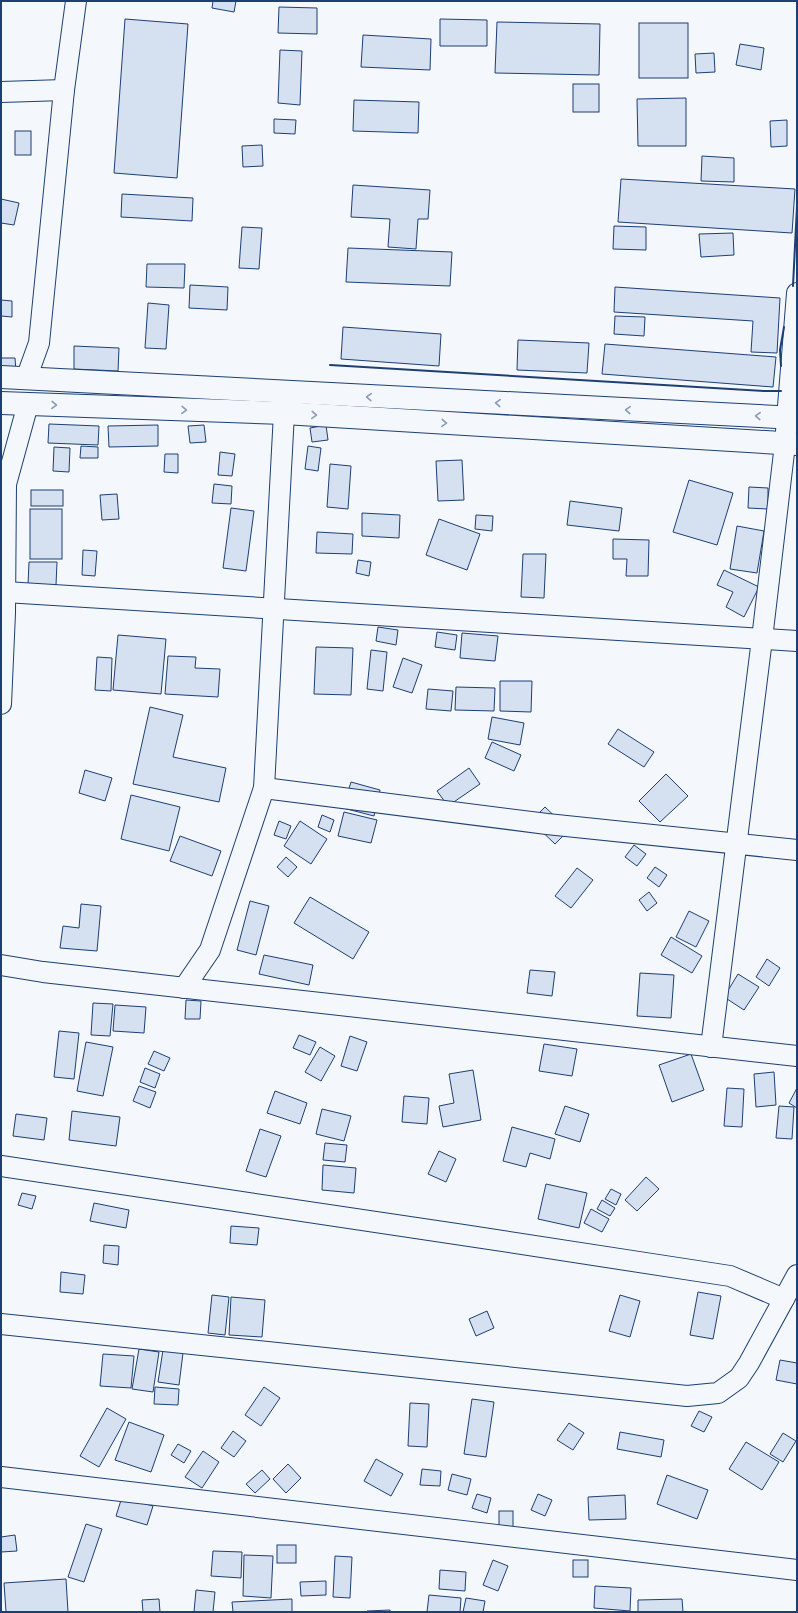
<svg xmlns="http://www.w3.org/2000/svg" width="798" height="1613" viewBox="0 0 798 1613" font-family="Commissioner,sans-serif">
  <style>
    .building { fill: #d5e0f0; stroke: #1d3f73 }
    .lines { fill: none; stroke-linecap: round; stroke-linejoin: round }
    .street-casing { stroke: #1d3f73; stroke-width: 22 }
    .secondary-casing { stroke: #1d3f73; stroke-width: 24 }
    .street { stroke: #f4f7fb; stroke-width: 20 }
    .secondary { stroke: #f4f7fb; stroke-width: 22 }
    .wall { stroke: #1d3f73; stroke-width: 2 }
    .oneway { stroke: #889bb7 }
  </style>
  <rect width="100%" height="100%" fill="#f4f7fb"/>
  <g class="building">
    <polygon points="213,1 236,1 234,12 212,8"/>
    <polygon points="279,7 317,8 317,34 278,33"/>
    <polygon points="125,19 188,24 177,178 114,173"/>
    <polygon points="440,19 487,20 487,46 440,46"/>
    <polygon points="497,22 600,24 599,75 495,73"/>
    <rect x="639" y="23" width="49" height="55"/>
    <polygon points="363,35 431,39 430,70 361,67"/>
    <polygon points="740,44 764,48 761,70 736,65"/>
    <polygon points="280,50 302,51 300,105 278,103"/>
    <polygon points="714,53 715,72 696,73 695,54"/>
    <rect x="573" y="84" width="26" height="28"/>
    <polygon points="686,98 686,146 638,146 637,99"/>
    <polygon points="354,100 419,102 418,133 353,131"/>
    <polygon points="274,119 296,120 295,134 274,133"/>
    <polygon points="787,120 787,146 771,147 770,121"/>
    <rect x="15" y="131" width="16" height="24"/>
    <polygon points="262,145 263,166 243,167 242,146"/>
    <polygon points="702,156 734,158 734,182 701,181"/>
    <polygon points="621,179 795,189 792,233 618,222"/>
    <polygon points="353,185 430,190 428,219 418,219 416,249 388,247 390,219 351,217"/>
    <polygon points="122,194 193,198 192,221 121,217"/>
    <polygon points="1,199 19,203 14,225 1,223"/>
    <polygon points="614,226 646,227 646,250 613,249"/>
    <polygon points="242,227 262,228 259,269 239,268"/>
    <polygon points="733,233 734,255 701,257 699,234"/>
    <polygon points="348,248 452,252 450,286 346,282"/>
    <polygon points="147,264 185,264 184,288 146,287"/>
    <polygon points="190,285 228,287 227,310 189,308"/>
    <polygon points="615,287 780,298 777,353 751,352 753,321 614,312"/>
    <polygon points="1,300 12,301 12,317 1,316"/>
    <polygon points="148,303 169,305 166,349 145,348"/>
    <polygon points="615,316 645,317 644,336 614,334"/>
    <polygon points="343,327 441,334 439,366 341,359"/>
    <polygon points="518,340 589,343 587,373 517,370"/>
    <polygon points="605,344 776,357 773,387 602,374"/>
    <polygon points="74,346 119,348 118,371 74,369"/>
    <polygon points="1,358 15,358 16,372 1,372"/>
    <polygon points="49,424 99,426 98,445 48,443"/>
    <polygon points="158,425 158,446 109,447 108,426"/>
    <polygon points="204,425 206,442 190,443 188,426"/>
    <polygon points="326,425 328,440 312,442 310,428"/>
    <polygon points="81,446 98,447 98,458 80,458"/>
    <polygon points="308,446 321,448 318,471 305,469"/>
    <polygon points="54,447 70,448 69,472 53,471"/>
    <polygon points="220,452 235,454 232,476 218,475"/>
    <polygon points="165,454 178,454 178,473 164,472"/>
    <polygon points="462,460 464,500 438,501 436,461"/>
    <polygon points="330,464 351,466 348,509 327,507"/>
    <polygon points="689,480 733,493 717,545 673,532"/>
    <polygon points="214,484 232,486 231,504 212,503"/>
    <polygon points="749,487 768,488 768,509 748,508"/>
    <rect x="31" y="490" width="32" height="16"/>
    <polygon points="117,494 119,519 102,520 100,495"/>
    <polygon points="570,501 622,508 619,531 567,525"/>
    <polygon points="231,508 254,511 246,571 223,568"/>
    <rect x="30" y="509" width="32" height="50"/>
    <polygon points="362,513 400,515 399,538 362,536"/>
    <polygon points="476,515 493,516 492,531 475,529"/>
    <polygon points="439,519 480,534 467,570 426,555"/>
    <polygon points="737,526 764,531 757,573 730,569"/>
    <polygon points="317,532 353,534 352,554 316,553"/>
    <polygon points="613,539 649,540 648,576 626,576 627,559 613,559"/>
    <polygon points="83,550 97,551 95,576 82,575"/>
    <polygon points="523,554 546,554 544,598 521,597"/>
    <polygon points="358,560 371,562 369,576 356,573"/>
    <polygon points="29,562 57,562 56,585 28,585"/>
    <polygon points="724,570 759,587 744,617 726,607 733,592 717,585"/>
    <polygon points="378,627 398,630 396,645 376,641"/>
    <polygon points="437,632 457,635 455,650 435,647"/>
    <polygon points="462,633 498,636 495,661 460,658"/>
    <polygon points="118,635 166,639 161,694 113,690"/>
    <polygon points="316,647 353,648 351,695 314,694"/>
    <polygon points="371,650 387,652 383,691 367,689"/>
    <polygon points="168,656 196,657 195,668 220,669 218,697 165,694"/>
    <polygon points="97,657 112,658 111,691 95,690"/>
    <polygon points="403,658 422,665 412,693 393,687"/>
    <polygon points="500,681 532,681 531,712 500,711"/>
    <polygon points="456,687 495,688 494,711 455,710"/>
    <polygon points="428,689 453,691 451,711 426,709"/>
    <polygon points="150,707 183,715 173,757 226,768 219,802 133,784"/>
    <polygon points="492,717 524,723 520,745 488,739"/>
    <polygon points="618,729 654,752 644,767 608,744"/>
    <polygon points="492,742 521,755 514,771 485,758"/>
    <polygon points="469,768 480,784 448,806 437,791"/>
    <polygon points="85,770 112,778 105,801 79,793"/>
    <polygon points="666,774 688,796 660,822 639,801"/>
    <polygon points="351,782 380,790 374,816 343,808"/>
    <polygon points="131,795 180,807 169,851 121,839"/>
    <polygon points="545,807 569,830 555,844 531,821"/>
    <polygon points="344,812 377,820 371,843 338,836"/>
    <polygon points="322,815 334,820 330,832 318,827"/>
    <polygon points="279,821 291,826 286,839 274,835"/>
    <polygon points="300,821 327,839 311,864 284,846"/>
    <polygon points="180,836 221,851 212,876 170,861"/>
    <polygon points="634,845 646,854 637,866 625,857"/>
    <polygon points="286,857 297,867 288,877 277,867"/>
    <polygon points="655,867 667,875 659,887 647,878"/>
    <polygon points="577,868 593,880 571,908 555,896"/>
    <polygon points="649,892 657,903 647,911 639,900"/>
    <polygon points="310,897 369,932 353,959 294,923"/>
    <polygon points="250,901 269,906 256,955 237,950"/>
    <polygon points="81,904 101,906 97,951 60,948 63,926 79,928"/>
    <polygon points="689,911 709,921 696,947 676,937"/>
    <polygon points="671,937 702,956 692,973 661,955"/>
    <polygon points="264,955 313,965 309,985 259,974"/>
    <polygon points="767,959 780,968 769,986 756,977"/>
    <polygon points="530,970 555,972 552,996 527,993"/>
    <polygon points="640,973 674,975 671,1018 637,1016"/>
    <polygon points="738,974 759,987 744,1010 724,997"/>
    <polygon points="186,1000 201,1001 200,1019 185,1019"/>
    <polygon points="93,1003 113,1004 110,1036 91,1035"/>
    <polygon points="115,1005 146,1007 144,1033 113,1031"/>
    <polygon points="59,1031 79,1033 74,1079 54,1077"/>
    <polygon points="299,1035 316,1042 310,1055 293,1048"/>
    <polygon points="350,1036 367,1042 357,1071 341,1066"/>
    <polygon points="86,1042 113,1047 103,1096 77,1091"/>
    <polygon points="544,1044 577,1049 572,1076 539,1071"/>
    <polygon points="320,1047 335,1056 321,1081 305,1072"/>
    <polygon points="154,1051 170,1058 164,1071 148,1064"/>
    <polygon points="691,1054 704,1090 672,1102 659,1065"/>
    <polygon points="145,1068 160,1074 155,1088 140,1082"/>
    <polygon points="473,1070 481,1120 443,1127 439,1106 454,1103 449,1074"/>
    <polygon points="774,1072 776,1105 756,1107 754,1074"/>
    <polygon points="139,1086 156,1092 150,1108 133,1101"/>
    <polygon points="727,1088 744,1089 742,1127 724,1126"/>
    <polygon points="797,1088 797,1108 789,1103"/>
    <polygon points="275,1091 307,1103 300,1124 267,1113"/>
    <polygon points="404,1096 429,1098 427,1124 402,1122"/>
    <polygon points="565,1106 589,1114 580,1142 555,1134"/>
    <polygon points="779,1106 794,1107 792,1139 776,1138"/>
    <polygon points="322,1109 351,1116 344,1141 316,1134"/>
    <polygon points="72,1111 120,1117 116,1146 69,1140"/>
    <polygon points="16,1114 47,1118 44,1140 13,1136"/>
    <polygon points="512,1127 555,1139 550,1159 530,1153 526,1167 503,1161"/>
    <polygon points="260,1129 281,1136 266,1177 246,1171"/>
    <polygon points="325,1143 347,1145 345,1162 323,1160"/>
    <polygon points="439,1151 456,1159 446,1182 428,1174"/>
    <polygon points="323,1165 356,1168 354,1193 322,1190"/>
    <polygon points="646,1177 659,1189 637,1211 625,1200"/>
    <polygon points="546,1184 587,1193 579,1228 538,1219"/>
    <polygon points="611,1189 621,1194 616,1205 605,1199"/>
    <polygon points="22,1193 36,1196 32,1209 18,1205"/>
    <polygon points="602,1200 615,1208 610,1216 597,1209"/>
    <polygon points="94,1203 129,1210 126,1228 90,1221"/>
    <polygon points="591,1209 609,1219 602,1232 584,1223"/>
    <polygon points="231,1226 259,1228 257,1245 230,1243"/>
    <polygon points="104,1245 119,1246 118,1265 103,1263"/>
    <polygon points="61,1272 85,1275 83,1294 60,1292"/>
    <polygon points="698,1292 721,1296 713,1339 690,1335"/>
    <polygon points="212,1295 229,1297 225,1335 208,1333"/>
    <polygon points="620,1295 640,1301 630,1337 609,1331"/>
    <polygon points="231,1297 265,1300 262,1337 229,1335"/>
    <polygon points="487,1311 494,1328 476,1336 469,1319"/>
    <polygon points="139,1349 159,1352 153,1392 132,1389"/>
    <polygon points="163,1350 183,1353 179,1385 158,1382"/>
    <polygon points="103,1354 134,1356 131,1388 100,1386"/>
    <polygon points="780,1360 797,1363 797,1384 776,1380"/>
    <polygon points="155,1387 179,1389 178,1405 154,1404"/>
    <polygon points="264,1387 280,1398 261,1426 245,1415"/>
    <polygon points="472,1399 494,1402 486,1457 464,1454"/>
    <polygon points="410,1403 429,1404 427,1447 408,1446"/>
    <polygon points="107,1408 126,1419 99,1467 80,1456"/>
    <polygon points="699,1411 712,1417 704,1432 691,1426"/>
    <polygon points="129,1422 164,1435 151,1472 115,1460"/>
    <polygon points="569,1423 584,1433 573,1450 557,1440"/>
    <polygon points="233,1431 246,1441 234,1457 221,1448"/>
    <polygon points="620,1432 664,1440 661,1457 617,1449"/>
    <polygon points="783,1433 796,1441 783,1462 770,1454"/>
    <polygon points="746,1442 779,1462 762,1490 729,1469"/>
    <polygon points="178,1444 191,1451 184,1463 171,1455"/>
    <polygon points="203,1451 219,1462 202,1488 185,1477"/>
    <polygon points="376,1459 403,1474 391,1496 364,1481"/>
    <polygon points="288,1464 301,1478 286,1493 273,1479"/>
    <polygon points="422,1469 441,1471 440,1486 420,1485"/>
    <polygon points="262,1470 270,1479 255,1493 246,1484"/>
    <polygon points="452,1474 471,1479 467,1495 448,1490"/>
    <polygon points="667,1475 708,1490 697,1519 657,1504"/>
    <polygon points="477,1494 491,1498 487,1513 472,1508"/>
    <polygon points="538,1494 552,1500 545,1516 531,1510"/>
    <polygon points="625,1495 626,1519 589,1520 588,1497"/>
    <polygon points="122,1497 153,1506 147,1525 116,1516"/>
    <rect x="499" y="1511" width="14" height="18"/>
    <polygon points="86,1524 102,1529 84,1582 68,1577"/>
    <polygon points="15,1535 17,1551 1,1552 1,1537"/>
    <rect x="277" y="1545" width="19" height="18"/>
    <polygon points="213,1551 242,1552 241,1578 211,1576"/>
    <polygon points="244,1555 273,1556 271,1598 243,1596"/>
    <polygon points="335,1556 352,1557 350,1598 333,1597"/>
    <polygon points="493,1560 508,1566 498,1591 483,1585"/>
    <rect x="573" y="1560" width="15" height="17"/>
    <polygon points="440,1570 466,1572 465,1591 439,1589"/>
    <polygon points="66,1579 68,1612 6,1612 4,1583"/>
    <polygon points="326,1581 326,1595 301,1596 300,1582"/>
    <polygon points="595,1586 631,1588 630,1611 594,1608"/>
    <polygon points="196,1590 215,1592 213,1612 194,1612"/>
    <polygon points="429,1595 461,1598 460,1612 427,1612"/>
    <polygon points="466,1598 485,1601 483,1612 463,1612"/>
    <polygon points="159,1599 160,1612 143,1612 142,1600"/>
    <polygon points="292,1599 292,1612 233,1612 232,1602"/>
    <polygon points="682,1599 683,1612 638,1612 638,1600"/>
    <polygon points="390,1610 390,1612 367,1612 367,1611"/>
  </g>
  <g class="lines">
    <defs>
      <g id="street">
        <polyline points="1,92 64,90"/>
        <polyline points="26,379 39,343 64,90 76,1"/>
        <polyline points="5,592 797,641"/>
        <polyline points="1,704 5,613 6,484 28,404"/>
        <polyline points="264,788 547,824 797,850"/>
        <polyline points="1,965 43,972 797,1056"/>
        <polyline points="184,988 210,950 264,788 284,413 286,398"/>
        <polyline points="711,1047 762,639 785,444 797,293"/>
        <polyline points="1,1166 463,1235 730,1276 784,1299"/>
        <polyline points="1,1324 687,1396 718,1393 739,1378 749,1363 797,1275"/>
        <polyline points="1,1477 797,1570"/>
      </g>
      <g id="secondary">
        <polyline points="1,377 797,418"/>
        <polyline points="1,403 284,413 797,444"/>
      </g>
    </defs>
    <use href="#street" class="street-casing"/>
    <use href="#secondary" class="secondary-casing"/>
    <use href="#street" class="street"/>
    <use href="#secondary" class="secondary"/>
    <g class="wall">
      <polyline points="793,286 797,206"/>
      <polyline points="330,365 764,391 781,391"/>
      <polyline points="781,366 780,350 784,327"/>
    </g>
  </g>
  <defs><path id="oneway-chevron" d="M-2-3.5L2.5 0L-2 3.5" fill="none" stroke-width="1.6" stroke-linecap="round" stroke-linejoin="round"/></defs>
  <g class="oneway">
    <use href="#oneway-chevron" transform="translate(369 397) rotate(-177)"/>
    <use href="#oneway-chevron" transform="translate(498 403) rotate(-177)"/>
    <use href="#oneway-chevron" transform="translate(54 405) rotate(2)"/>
    <use href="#oneway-chevron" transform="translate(184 410) rotate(2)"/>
    <use href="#oneway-chevron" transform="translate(628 410) rotate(-177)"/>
    <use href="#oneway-chevron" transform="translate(314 415) rotate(3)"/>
    <use href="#oneway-chevron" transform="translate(758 416) rotate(-177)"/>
    <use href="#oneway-chevron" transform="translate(444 423) rotate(3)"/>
  </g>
  <rect width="798" height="1613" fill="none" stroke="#1d3f73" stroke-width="4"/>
</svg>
